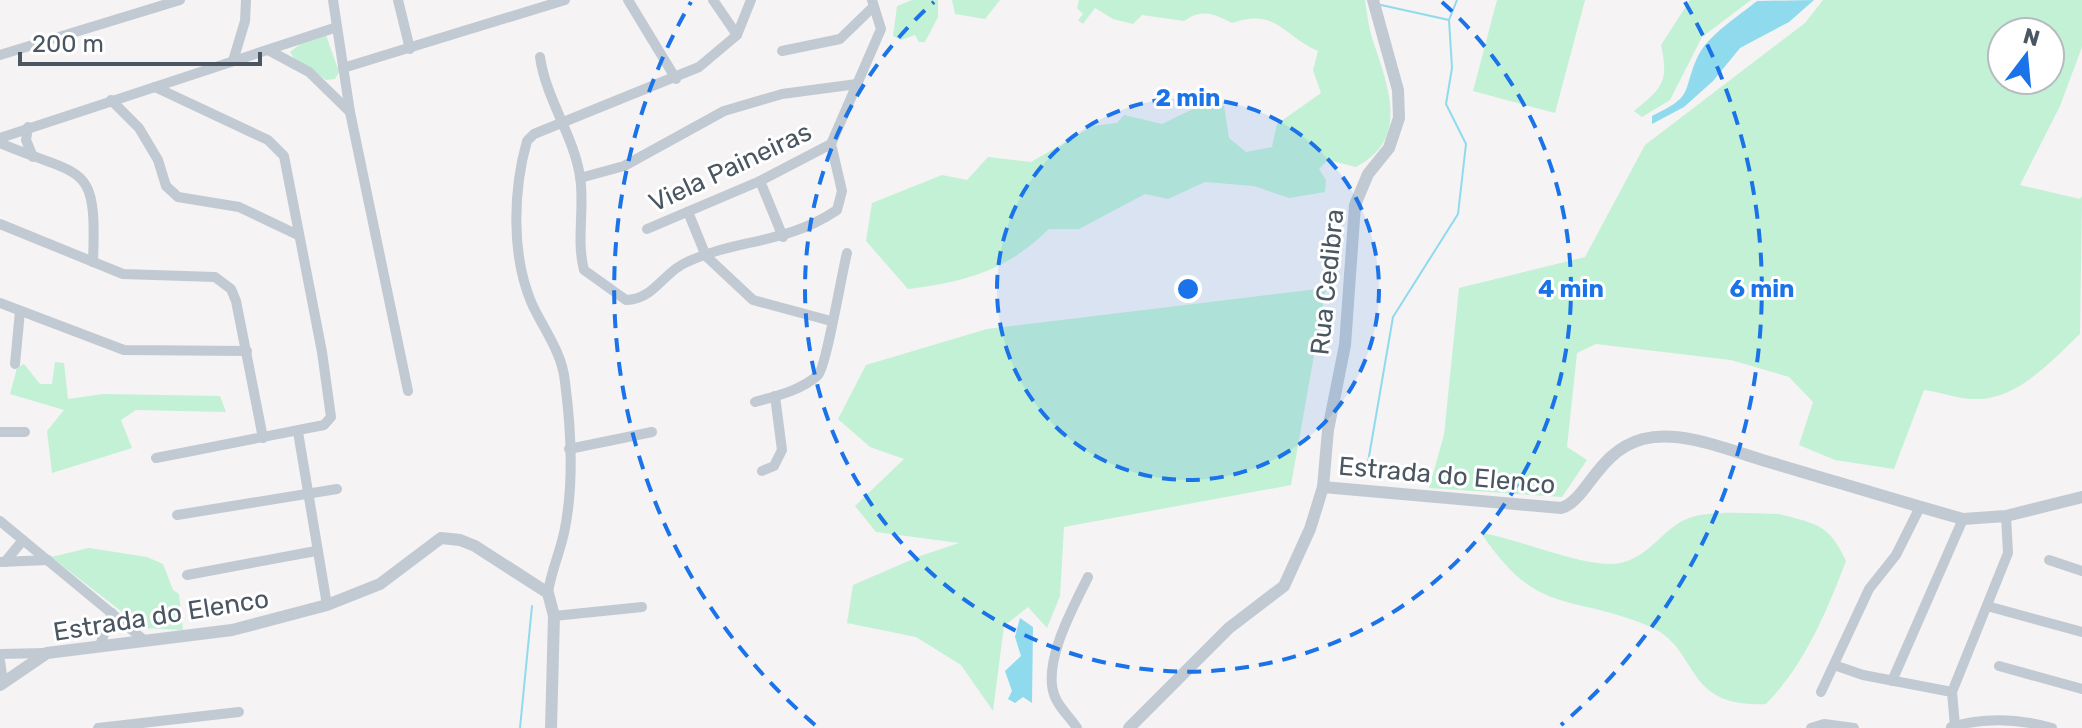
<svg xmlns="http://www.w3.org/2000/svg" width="2082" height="728" viewBox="0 0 2082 728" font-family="Rubik,sans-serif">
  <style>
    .green { fill: #c3f1d5; fill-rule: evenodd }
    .water { fill: #90daee }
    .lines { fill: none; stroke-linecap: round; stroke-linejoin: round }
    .stream { stroke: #90daee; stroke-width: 2 }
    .minor { stroke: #c1cad2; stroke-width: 10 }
    .tertiary { stroke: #c1cad2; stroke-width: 12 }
    .ring { fill: none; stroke: #1a73e8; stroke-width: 4; stroke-dasharray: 14 10 }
    .labels { text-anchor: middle; stroke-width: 6; stroke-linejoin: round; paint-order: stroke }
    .street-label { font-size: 26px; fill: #4a5661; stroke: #fff }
    .centre { fill: #1a73e8; stroke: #fff; stroke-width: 4 }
    .ring-label { font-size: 24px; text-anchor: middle; font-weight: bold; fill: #1a73e8; stroke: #fff; stroke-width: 6; stroke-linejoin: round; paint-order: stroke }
  </style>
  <rect width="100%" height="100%" fill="#f5f3f3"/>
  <g class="green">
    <polygon points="912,0 938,0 938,17 925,42 919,42 915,35 901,40 893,36 897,6"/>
    <polygon points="952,0 1000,0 985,19 955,14"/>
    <path d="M1079,0H1365C1367,14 1369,30 1374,44C1389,88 1409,140 1356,167L1328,160L1319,169L1326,180L1325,192L1289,198L1254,186L1205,182L1168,199L1145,194L1079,229H1049C1006,271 967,281 908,289L866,241L872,203L942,175L967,180L988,157L1031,162L1093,126L1117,123L1124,115L1162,124L1193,109L1202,98L1224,106L1229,138L1246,152L1272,147L1277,124L1321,93L1313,70L1318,51C1282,35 1277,8 1232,23C1214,14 1202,8 1184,21L1142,15L1133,24L1113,19L1095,8L1083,24L1078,20L1083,14L1077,8Z"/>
    <polygon points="1497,0 1585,0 1555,113 1473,91"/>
    <path d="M1690,0H1751L1702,37L1670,100L1642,117L1634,111C1663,88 1669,81 1661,45Z"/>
    <path d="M1823,0H2082V47L2060,106L2020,185L2080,199L2082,196L2080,334C2052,360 2017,401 1974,399C1958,399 1941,392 1924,390L1894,469L1835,460L1799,445L1813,402L1789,377L1731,360L1596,344L1577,353L1567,447L1587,460L1562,497L1429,488L1444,435L1459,288L1585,257L1645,145L1805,23ZM2002,32H2050V80H2002Z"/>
    <polygon points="326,35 339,72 335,79 326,80 294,58 290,52 302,43"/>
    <polygon points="1326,288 1291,485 1064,527 1060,596 1047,628 1028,607 1004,626 993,711 961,665 916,637 847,623 853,585 920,556 959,543 876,532 855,506 904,459 870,447 838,419 866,365 987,329"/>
    <polygon points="55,362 64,363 68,399 103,394 220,396 226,412 136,410 121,420 132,448 52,473 47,431 64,410 10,394 17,368 24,364 40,384 52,384"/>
    <path d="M1779,514C1817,524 1829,524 1846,561C1826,613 1805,664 1766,704C1682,708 1701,650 1651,627C1569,592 1539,619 1481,533C1518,538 1588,570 1620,563C1651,557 1663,526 1692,517C1718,510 1752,514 1779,514Z"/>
    <polygon points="89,548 147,557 163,564 173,590 179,594 183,630 143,628 51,557"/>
  </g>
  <g class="water">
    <path d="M1814,0L1789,22L1740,48L1713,81L1684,107L1652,124V116C1696,95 1681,93 1698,56C1709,34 1739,16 1757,1Z"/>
    <polygon points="1020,618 1033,627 1032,703 1023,697 1015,703 1008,699 1012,691 1005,671 1021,656 1015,637"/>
  </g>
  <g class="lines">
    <g class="stream">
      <polyline points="1381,5 1449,20"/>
      <polyline points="1366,474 1393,317 1458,214 1466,144 1446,104 1452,68 1449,20 1457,0"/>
      <polyline points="520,728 532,606"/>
    </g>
    <g class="minor">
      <polyline points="333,0 350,112 408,391"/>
      <polyline points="398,0 410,49"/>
      <polyline points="628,0 676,79"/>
      <polyline points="713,0 737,35"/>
      <polyline points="270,51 309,72 350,112"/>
      <polyline points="782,51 840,39 872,8"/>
      <polyline points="0,55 180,0"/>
      <path d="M540,57C546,99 573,134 580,176C585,207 576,240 584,270L626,300C655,299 663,272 687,262C739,238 785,245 837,210L842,191L831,144"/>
      <polyline points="233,61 245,21 246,0"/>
      <polyline points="343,68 565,0"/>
      <polyline points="155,87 268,140 284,156 322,352 331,417 324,425 156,458"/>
      <polyline points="111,100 139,128 158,160 166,186 178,197 239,207 298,235"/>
      <polyline points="28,127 26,140 33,157"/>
      <polyline points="0,138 337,27"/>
      <path d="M0,143C85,179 97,160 93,262"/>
      <polyline points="831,144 881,29 872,0"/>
      <polyline points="580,178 624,166 724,111 782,94 857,84"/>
      <polyline points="760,181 783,237"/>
      <polyline points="688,212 706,256 753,300 831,321"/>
      <polyline points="0,224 123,274 215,277 231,289 236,301 263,438"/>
      <polyline points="647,229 760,181 831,144"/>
      <polyline points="0,303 124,350 247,351"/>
      <polyline points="15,364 20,311"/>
      <path d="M755,402C776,396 802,390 818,375C826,368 842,272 847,253"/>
      <polyline points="0,432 25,432"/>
      <polyline points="298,432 327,605"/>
      <polyline points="569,449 652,432"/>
      <polyline points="762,471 774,466 782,450 775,396"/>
      <polyline points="177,515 337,489"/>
      <polyline points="0,521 144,640"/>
      <polyline points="2049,560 2082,571"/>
      <polyline points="0,562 48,560"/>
      <polyline points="5,562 23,540"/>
      <polyline points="187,575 316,551"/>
      <path d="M548,593C551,570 561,551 565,528C574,482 571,428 565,382C562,352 544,330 532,304C511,256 513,190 527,141L534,134L699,67L737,35L751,0"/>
      <polyline points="1987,606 2082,632"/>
      <polyline points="554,616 642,607"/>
      <polyline points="100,645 112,613"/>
      <polyline points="0,654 46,653"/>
      <polyline points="0,661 3,682"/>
      <polyline points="1834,665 1863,675 1952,692"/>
      <polyline points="1999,666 2082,689"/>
      <polyline points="1892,681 1963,519"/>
      <polyline points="1821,692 1869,589 1896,555 1920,507"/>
      <polyline points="1955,726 1952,692 2008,553 2006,516"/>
      <path d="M1951,727C1984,717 2020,719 2052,728"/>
      <polyline points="98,728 239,712"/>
      <path d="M1077,728C1070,717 1060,709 1055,697C1041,664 1074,606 1088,577"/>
      <polyline points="1811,728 1824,724 1854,728"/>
    </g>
    <g class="tertiary">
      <path d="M1323,487L1561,508C1586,502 1597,451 1643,439C1682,429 1731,451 1769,462C1834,481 1898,501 1963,519L2006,516L2082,497"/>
      <polyline points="0,685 47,653 232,630 327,605 380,584 441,538 460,540 475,546 548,593 554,616 551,728"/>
      <polyline points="1129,728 1229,628 1284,586 1310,529 1323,487 1328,430 1345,345 1355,205 1368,174 1389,148 1399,118 1398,90 1373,0"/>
    </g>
  </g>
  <circle cx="1188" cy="289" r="191" fill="#1a73e8" fill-opacity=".12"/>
  <g class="ring">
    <circle cx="1188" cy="289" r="191"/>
    <path d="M1442 2A383 383 0 1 1 934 2"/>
    <path d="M815 725A574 574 0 0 1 691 2M1685 2A574 574 0 0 1 1561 725"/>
  </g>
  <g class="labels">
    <g class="street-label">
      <text transform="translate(730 167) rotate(-25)" y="9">Viela Paineiras</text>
      <text transform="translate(1327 282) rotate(-84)" y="9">Rua Cedibra</text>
      <text transform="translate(1447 475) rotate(5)" y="9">Estrada do Elenco</text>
      <text transform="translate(161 615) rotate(-9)" y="9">Estrada do Elenco</text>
    </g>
  </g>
  <circle cx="1188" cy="289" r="12" class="centre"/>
  <g class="ring-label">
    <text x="1188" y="106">2 min</text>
    <text x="1571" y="297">4 min</text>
    <text x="1762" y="297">6 min</text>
  </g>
  <g transform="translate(2026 56) rotate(16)"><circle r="38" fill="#ffffff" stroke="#b7bbc0" stroke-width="2"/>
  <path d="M0-6L14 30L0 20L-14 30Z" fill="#1a73e8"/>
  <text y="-12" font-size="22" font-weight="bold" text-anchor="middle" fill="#4a5661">N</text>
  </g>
  <path d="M20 52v12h240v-12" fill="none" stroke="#4a5661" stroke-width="4"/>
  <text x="32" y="52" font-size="24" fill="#4a5661" stroke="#ffffff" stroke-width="6" paint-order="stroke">200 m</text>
</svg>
